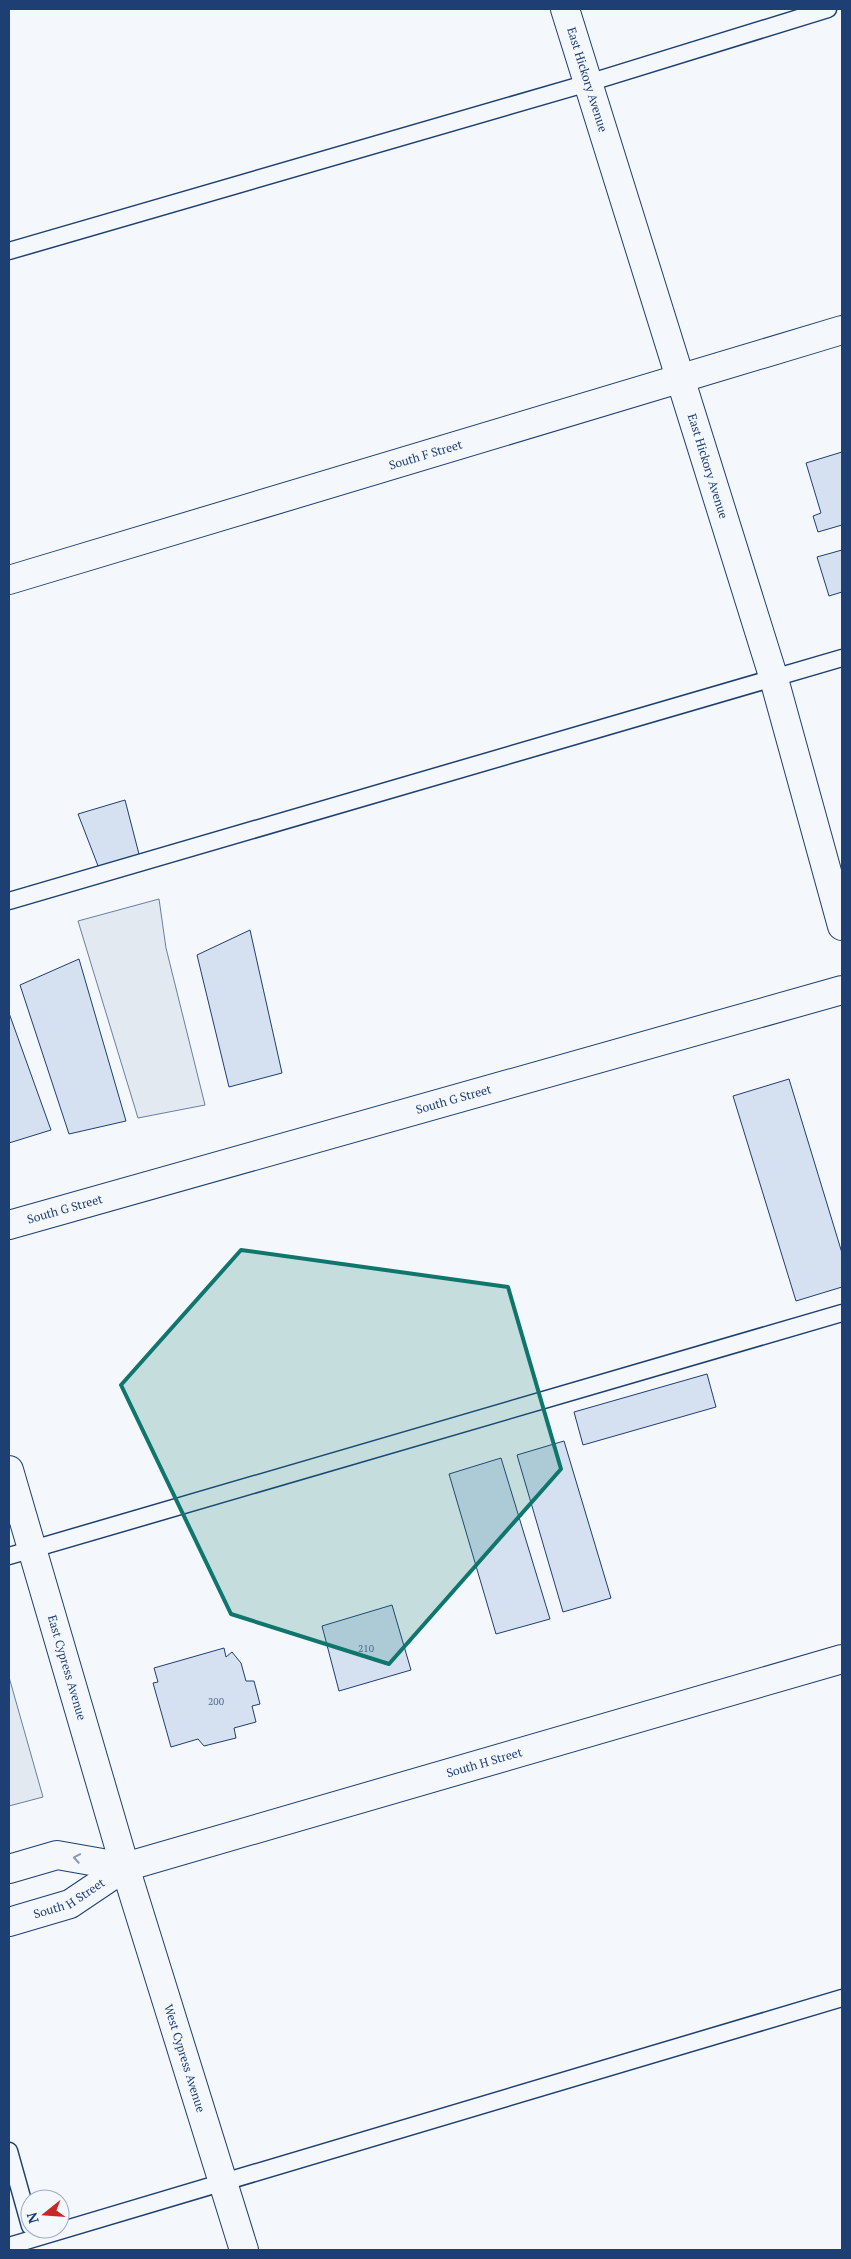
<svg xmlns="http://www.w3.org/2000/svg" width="851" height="2259" viewBox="0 0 851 2259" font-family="'PT Serif',serif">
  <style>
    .green { fill: #e3e9f0; stroke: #687fa3 }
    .building { fill: #d5e0f0; stroke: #1d3f73 }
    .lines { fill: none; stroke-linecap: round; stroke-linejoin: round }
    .service-casing { stroke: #1d3f73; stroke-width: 19 }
    .minor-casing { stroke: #1d3f73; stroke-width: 30 }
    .tertiary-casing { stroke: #1d3f73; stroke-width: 30 }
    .service { stroke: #f4f7fb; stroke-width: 16 }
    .minor { stroke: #f4f7fb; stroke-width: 28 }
    .tertiary { stroke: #f4f7fb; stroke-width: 28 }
    .oneway { stroke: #889bb7 }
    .marked { fill: #0f766e; fill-opacity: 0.2; stroke: #0f766e; stroke-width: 4; stroke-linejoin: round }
    .labels { text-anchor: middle; stroke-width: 4; stroke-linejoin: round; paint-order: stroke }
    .number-label { font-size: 10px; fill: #4b6792 }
    .street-label { font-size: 12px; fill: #1d3f73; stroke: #f4f7fb }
  </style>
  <rect width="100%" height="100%" fill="#f4f7fb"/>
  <g class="green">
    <polygon points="159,899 166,948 205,1105 138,1118 78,921"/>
    <polygon points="9,1677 43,1797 9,1806"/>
  </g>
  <g class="building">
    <polygon points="842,452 842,525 818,532 813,516 821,513 806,463"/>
    <polygon points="842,550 842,592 829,596 817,557"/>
    <polygon points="125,800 140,858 100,871 78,814"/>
    <polygon points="250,930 282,1073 229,1087 197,955"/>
    <polygon points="79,959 126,1121 69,1134 20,985"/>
    <polygon points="9,1013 51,1130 9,1143"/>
    <polygon points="789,1079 842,1253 842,1287 796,1301 733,1096"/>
    <polygon points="707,1374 716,1407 583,1445 574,1412"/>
    <polygon points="564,1441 611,1598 563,1612 517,1455"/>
    <polygon points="501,1458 550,1619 496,1634 449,1474"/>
    <polygon points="392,1605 411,1670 339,1691 322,1626"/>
    <polygon points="224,1648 226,1657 232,1652 241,1663 246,1681 254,1681 260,1704 252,1706 256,1722 234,1728 236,1738 204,1746 198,1739 171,1747 153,1683 158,1682 154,1668"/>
  </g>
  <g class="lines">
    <defs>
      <g id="service">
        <polyline points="9,251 588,83 828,9"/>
        <polyline points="9,901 842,658"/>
        <polyline points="9,1556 842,1313"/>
        <polyline points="9,2151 30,2226"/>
        <polyline points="9,2246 842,1998"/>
      </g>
      <g id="minor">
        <path id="s1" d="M565,9L774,679L842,926"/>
        <path id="s2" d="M9,580L842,330"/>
        <path id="s3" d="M9,1225L842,990"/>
        <polyline points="9,1869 57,1855 125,1867"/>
        <path id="s4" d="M9,1922L70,1904L125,1867L842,1659"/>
      </g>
      <g id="tertiary">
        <path id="s5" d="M9,1470L125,1867L244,2250"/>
      </g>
    </defs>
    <use href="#service" class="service-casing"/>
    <use href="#minor" class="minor-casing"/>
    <use href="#tertiary" class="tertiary-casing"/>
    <use href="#service" class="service"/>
    <use href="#minor" class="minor"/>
    <use href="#tertiary" class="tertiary"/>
  </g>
  <defs><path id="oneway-chevron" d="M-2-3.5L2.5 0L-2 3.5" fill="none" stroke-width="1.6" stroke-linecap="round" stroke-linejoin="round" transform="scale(1.25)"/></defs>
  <use class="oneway" href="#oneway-chevron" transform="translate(77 1858) rotate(-170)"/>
  <path class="marked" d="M241,1250L508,1287L561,1469L389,1664L231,1614L121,1385Z"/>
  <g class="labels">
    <g class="number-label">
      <text x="366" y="1652">210</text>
      <text x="216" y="1705">200</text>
    </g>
    <g class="street-label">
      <text dy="4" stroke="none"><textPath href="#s1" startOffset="74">East Hickory Avenue</textPath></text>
      <text dy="4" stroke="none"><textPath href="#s2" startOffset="435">South F Street</textPath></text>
      <text dy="4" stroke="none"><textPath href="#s1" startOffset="479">East Hickory Avenue</textPath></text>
      <text dy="4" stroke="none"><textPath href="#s3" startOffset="462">South G Street</textPath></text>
      <text dy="4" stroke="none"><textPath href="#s3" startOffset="58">South G Street</textPath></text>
      <text dy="4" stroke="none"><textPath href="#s5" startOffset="206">East Cypress Avenue</textPath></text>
      <text dy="4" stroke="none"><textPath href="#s4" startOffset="504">South H Street</textPath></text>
      <text dy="4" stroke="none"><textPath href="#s4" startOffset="65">South H Street</textPath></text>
      <text dy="4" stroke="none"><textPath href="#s5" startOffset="614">West Cypress Avenue</textPath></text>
    </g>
  </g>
  <rect width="851" height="2259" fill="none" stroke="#1d3f73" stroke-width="20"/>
  <g transform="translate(45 2214) rotate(253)"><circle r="24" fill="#f4f7fb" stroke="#9eadc5"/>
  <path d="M0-4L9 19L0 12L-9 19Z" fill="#c62828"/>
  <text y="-8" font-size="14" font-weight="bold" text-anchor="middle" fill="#1d3f73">N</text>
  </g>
</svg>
